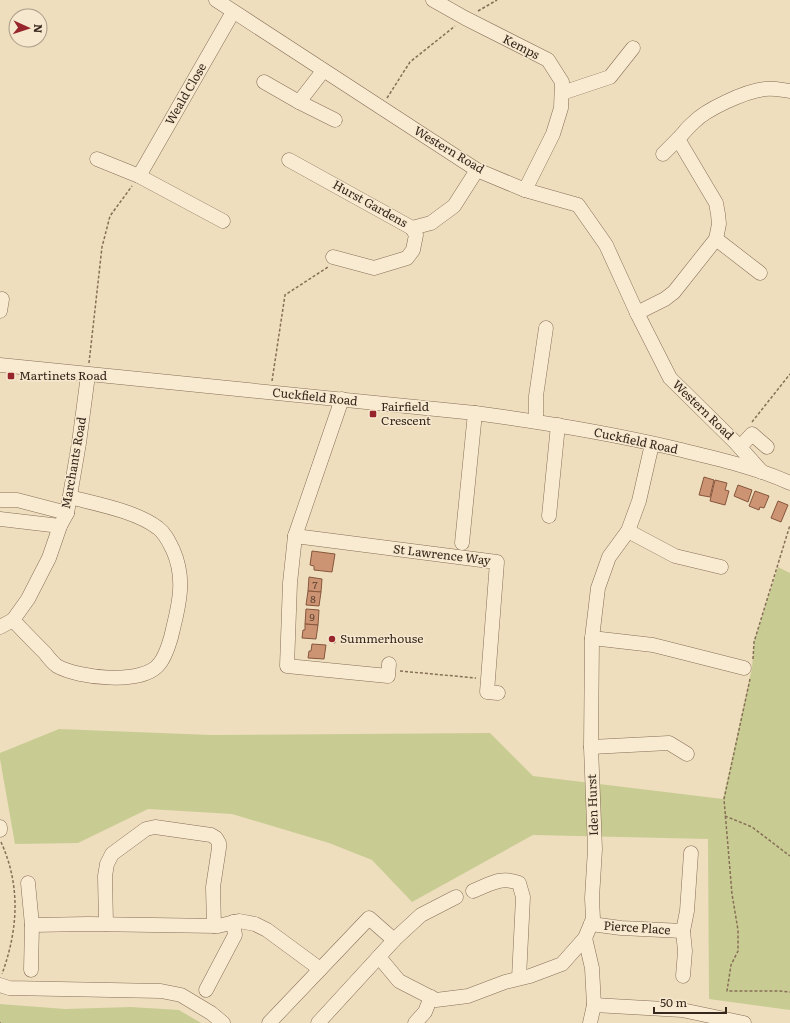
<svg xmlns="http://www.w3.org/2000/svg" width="790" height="1023" viewBox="0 0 790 1023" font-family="Literata,serif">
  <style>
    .green { fill: #c8cc92 }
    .building { fill: #cd9473; stroke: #86563c }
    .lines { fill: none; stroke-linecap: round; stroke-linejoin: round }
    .minor-casing { stroke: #876e57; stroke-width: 15 }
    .path { stroke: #876e57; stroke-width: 1.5; stroke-dasharray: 3 2; stroke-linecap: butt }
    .minor { stroke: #f9ebd1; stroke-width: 14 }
    .poi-dot { fill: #97262c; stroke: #f6e8ce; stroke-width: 1.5 }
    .labels { text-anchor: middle; stroke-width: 3; stroke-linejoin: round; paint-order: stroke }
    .number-label { font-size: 10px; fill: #5c4232 }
    .street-label { font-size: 12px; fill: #36271c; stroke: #f6e8ce }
    .poi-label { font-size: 12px; fill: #36271c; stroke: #f6e8ce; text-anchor: start }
  </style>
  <rect width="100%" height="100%" fill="#eedebe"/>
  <g class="green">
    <polygon points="778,567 790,573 790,1010 709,999 708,839 533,835 412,902 372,860 329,843 232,814 148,809 78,843 15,844 0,759 0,753 59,729 211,735 490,733 533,776 723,799 752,668 754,642"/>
    <polygon points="0,1004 65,1009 131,1007 179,1010 201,1023 0,1023"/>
  </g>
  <g class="building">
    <polygon points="704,477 714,480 710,497 699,495"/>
    <polygon points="715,480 727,483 725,490 729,491 725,505 710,501"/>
    <polygon points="738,485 752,490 748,502 734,496"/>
    <polygon points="755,491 769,496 764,508 760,507 759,510 749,506"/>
    <polygon points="778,501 788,505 781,522 771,518"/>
    <polygon points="312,551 335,554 332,572 314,570 314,566 310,565"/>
    <polygon points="309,577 322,579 321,592 308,591"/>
    <polygon points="308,591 321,592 319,606 306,605"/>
    <polygon points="306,609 319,610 318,625 305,624"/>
    <polygon points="305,624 318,625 316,639 302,638 303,630 305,630"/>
    <polygon points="330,636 335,637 335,643 330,642"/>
    <polygon points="312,644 326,645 324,659 308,658 309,651 311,651"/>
  </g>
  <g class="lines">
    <defs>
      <g id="minor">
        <polyline points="216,0 477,170 525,190 578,205 606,245 637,313 670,378 736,443 762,472"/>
        <polyline points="433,0 465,18 548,60 562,82 561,108 553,134 525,190"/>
        <polyline points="264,82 299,102 323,71"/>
        <polyline points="562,93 610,77 633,48"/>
        <polyline points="299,102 335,120"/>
        <polyline points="663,154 678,139"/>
        <polyline points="97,159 139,176 223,221"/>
        <polyline points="289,160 412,228 431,223 454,206 477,170"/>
        <polyline points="139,176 233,12"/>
        <polyline points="716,239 760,273"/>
        <polyline points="333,257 374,268 407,258 413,250 416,235 412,228"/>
        <polyline points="0,311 2,299"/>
        <path d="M637,313L665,299L674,292L716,239L719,224L718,214L716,203L678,139C683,134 687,128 693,123C706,109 746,91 765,89C774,88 782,90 790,91"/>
        <path d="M0,365L475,413C542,422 608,433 673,448C713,458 753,466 790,483"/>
        <polyline points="342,399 295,536 290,583 287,666 388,676 389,664"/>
        <polyline points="536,421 536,396 546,328"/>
        <polyline points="740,447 752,434 767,447"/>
        <polyline points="0,500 17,500 67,513"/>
        <polyline points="549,516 558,425"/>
        <polyline points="0,519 60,526"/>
        <polyline points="628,531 675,556 721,567"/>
        <polyline points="295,536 497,562 487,692 498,693"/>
        <polyline points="462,543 475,413"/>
        <path d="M13,620C23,631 34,642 45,653C48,657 53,663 57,666C78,678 144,686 160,663C166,655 171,639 173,629C180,601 185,577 173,550C169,542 165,533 158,528C136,511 96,504 70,497"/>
        <polyline points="0,627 13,620 28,599 49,558 60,526 67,513 79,443 88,375"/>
        <polyline points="592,638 653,645 744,668"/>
        <polyline points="591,747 669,743 687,754"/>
        <polyline points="0,827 0,830"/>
        <polyline points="28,883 32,925 31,970"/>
        <path d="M473,891C491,884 500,876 519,883L523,897L519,978"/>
        <polyline points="106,924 105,876 107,864 112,854 146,829 155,827 211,835 216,838 219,843 219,848 213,887 214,926"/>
        <polyline points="591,924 621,928 683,931"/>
        <polyline points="32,925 88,924 218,926 239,921 255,924 267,930 320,969"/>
        <polyline points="585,938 592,968 594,1005 590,1023"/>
        <polyline points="379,957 399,981 436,1000 468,996 505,982 530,976 562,964 585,938 593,919 592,898 595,849 591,747 592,638 598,588 609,557 628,531 639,501 652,444"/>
        <polyline points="683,976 685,951 683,931 687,911 691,853"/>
        <polyline points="0,985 9,988 161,991 181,995 211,1013 223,1023"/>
        <polyline points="206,990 235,935 233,922"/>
        <polyline points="594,1005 682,1010 744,1023"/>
        <polyline points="269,1023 369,918 394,940"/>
        <polyline points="318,1023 396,938 421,915 456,897"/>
        <polyline points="415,1023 425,1012 431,997"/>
      </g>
    </defs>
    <use href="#minor" class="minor-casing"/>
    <g class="path">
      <polyline points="478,11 497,0"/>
      <polyline points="387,98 410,62 455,26"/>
      <polyline points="89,363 102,247 110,216 132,186"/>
      <polyline points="272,381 285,295 328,267"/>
      <polyline points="752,422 790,374"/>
      <polyline points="753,659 754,642 790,525"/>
      <polyline points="400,671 476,678"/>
      <polyline points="750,679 724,799 732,894 738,930 738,951 731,965 727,991 778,991 790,992"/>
      <polyline points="725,816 752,827 790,856"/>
      <path d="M1,842C21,886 18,930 2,974"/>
      <polyline points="0,1022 0,1023"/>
    </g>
    <use href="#minor" class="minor"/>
  </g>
  <g class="poi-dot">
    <rect x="7" y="372" width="8" height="8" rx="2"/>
    <rect x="369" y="410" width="8" height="8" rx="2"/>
    <circle cx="332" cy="639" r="4"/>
  </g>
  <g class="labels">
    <g class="number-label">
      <text x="315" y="589">7</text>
      <text x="313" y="603">8</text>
      <text x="312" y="621">9</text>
    </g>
    <g class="street-label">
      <text transform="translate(521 47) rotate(27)" y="4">Kemps</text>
      <text transform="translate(186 94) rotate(-60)" y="4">Weald Close</text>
      <text transform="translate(449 150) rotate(31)" y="4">Western Road</text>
      <text transform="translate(370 204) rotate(29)" y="4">Hurst Gardens</text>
      <text transform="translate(315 397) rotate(6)" y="4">Cuckfield Road</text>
      <text transform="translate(703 410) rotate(44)" y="4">Western Road</text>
      <text transform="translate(636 441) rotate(12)" y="4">Cuckfield Road</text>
      <text transform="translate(74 463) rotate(-80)" y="4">Marchants Road</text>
      <text transform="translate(442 555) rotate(7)" y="4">St Lawrence Way</text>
      <text transform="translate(593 805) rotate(-92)" y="4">Iden Hurst</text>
      <text transform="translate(637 928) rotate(4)" y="4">Pierce Place</text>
    </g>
    <g class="poi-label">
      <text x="19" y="380">Martinets Road</text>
      <text x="381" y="411">Fairfield<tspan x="381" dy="14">Crescent</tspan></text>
      <text x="340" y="643">Summerhouse</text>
    </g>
  </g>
  <g transform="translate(28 28) rotate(93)"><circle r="19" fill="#f6e8ce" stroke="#a99b87"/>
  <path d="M0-3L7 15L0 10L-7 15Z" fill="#97262c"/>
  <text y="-6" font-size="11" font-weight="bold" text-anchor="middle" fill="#36271c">N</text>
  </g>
  <path d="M654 1007v6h72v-6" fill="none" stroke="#36271c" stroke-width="2"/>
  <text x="660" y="1007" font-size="12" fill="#36271c" stroke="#f6e8ce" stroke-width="3" paint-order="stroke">50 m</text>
</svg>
